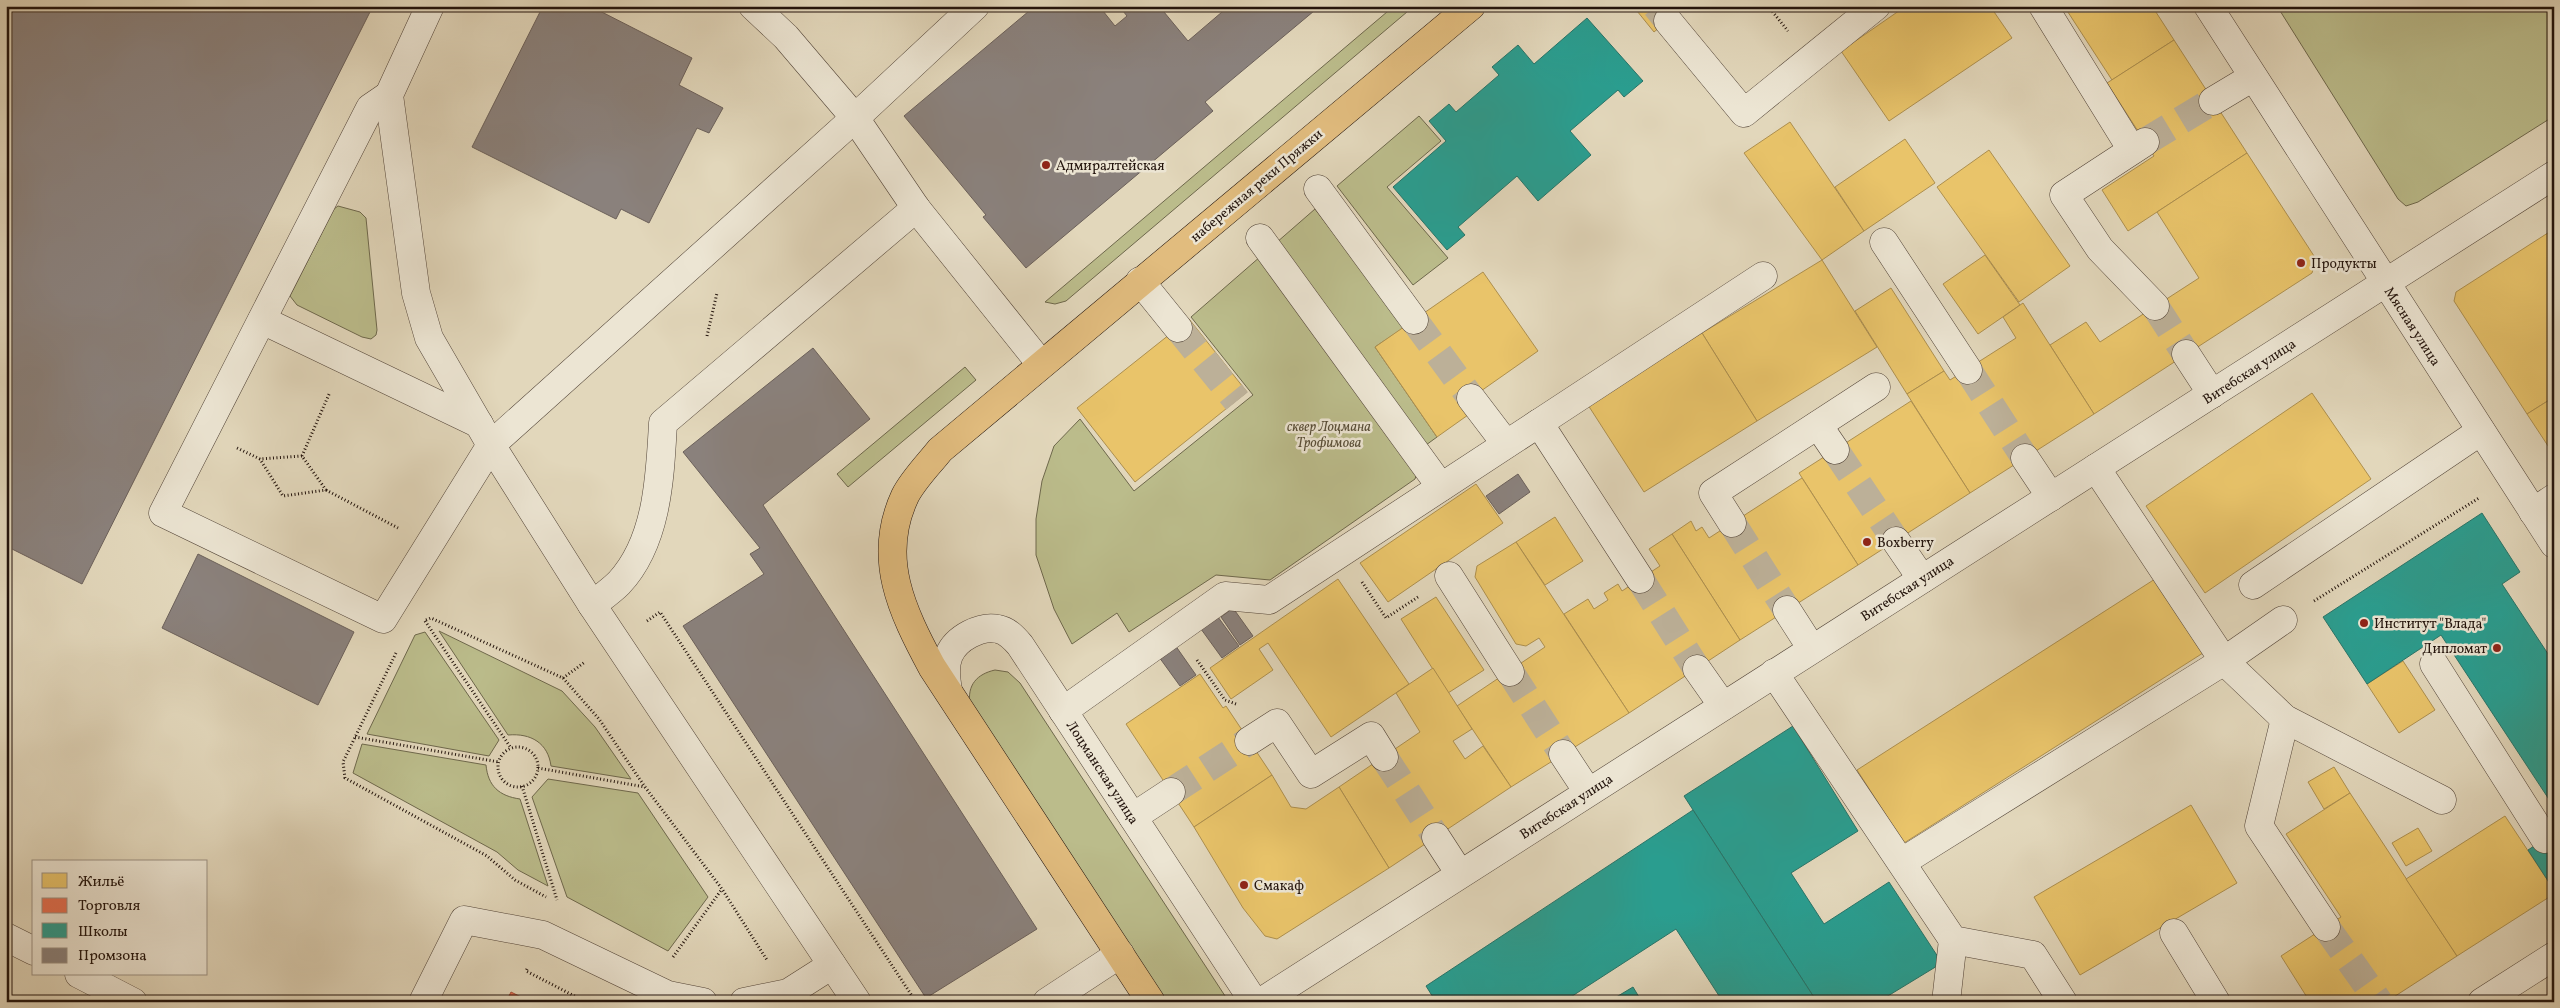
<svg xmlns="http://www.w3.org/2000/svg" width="2560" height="1008" viewBox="0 0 2560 1008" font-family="Vollkorn,serif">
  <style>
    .green { fill: #bbbc8b; stroke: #6e684c }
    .homes { fill: #e9c46a; stroke: #ad8f4e }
    .shops { fill: #e76f51; stroke: #ac533c }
    .schools { fill: #2a9d8f; stroke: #287468 }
    .industry { fill: #8a817c; stroke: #6b605a }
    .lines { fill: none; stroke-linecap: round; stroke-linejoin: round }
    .minor-tunnel { stroke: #bcb098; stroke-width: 28; stroke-dasharray: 28 14; stroke-linecap: butt }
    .minor-casing { stroke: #524438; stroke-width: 29 }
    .major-casing { stroke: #22130c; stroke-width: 29 }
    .path { stroke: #22130c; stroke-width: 3; stroke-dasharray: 1 2.5; stroke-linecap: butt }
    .minor { stroke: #ece5d3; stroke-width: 28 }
    .major { stroke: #e1bc7e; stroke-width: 28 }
    .poi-dot { fill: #8f2418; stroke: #ece5d3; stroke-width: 2 }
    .labels { text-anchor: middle; stroke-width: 5; stroke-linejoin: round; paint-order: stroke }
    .poi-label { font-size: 14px; fill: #22130c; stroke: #ece5d3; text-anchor: start }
    .street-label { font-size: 14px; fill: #22130c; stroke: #ece5d3 }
    .park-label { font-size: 14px; font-style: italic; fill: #584e38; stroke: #ece5d3 }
  </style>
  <rect width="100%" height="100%" fill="#e2d7bb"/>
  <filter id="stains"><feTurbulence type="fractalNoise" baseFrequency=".004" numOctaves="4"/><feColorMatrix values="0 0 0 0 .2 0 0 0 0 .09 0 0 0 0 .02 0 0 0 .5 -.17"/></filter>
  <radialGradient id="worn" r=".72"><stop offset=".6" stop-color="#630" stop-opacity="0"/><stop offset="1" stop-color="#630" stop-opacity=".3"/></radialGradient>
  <g class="green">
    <polygon points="1394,6 1414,6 1066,301 1055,304 1045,302"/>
    <polygon points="2277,6 2554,6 2554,116 2418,202 2406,206 2398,199"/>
    <polygon points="1419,116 1441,141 1387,187 1448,258 1413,285 1337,186"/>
    <polygon points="338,206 360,212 366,218 377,330 376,335 371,339 362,337 297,305 290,296 334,209"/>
    <polygon points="1315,209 1405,327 1375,347 1437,437 1426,445 1415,479 1270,580 1216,575 1129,632 1117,613 1072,644 1054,609 1036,555 1036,519 1042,481 1054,446 1080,419 1134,491 1253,395 1191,317"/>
    <polygon points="965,367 976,380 848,487 837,474"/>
    <path d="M439,631L562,691L595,727L631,779L551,766C548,743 531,733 508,735Z"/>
    <polygon points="425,632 499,740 489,756 367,734 415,635"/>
    <path d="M995,670L1008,672L1020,683L1229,1002H1166L970,704C967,685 977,674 995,670Z"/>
    <path d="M362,744L486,765C488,786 499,796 520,799L548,886L518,870L497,852L353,773Z"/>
    <polygon points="548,779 638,793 708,897 668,951 567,897 532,797"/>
  </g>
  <g class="homes">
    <polygon points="1633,6 1685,6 1654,32"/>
    <polygon points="1906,6 1990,6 2012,38 1889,121 1841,51"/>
    <polygon points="2064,6 2152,6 2174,40 2112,80"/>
    <polygon points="2174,40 2247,153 2128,231 2102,190 2154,156 2107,83"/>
    <polygon points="1790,122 1864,231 1822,260 1744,153"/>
    <polygon points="1905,139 1935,183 1864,231 1835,187"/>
    <polygon points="1989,150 2070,266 2019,302 1937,187"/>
    <polygon points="2247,153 2316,259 2312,273 2094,414 2050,345 2086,322 2100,342 2199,278 2157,212"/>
    <polygon points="2554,229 2554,397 2527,414 2454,301 2456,292"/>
    <polygon points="1985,255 2020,305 1978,334 1943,284"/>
    <polygon points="1822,260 1877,347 1757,421 1702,333"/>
    <polygon points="1483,272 1538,351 1471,398 1468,415 1437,437 1375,347"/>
    <polygon points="1891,288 1944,371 1907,394 1855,311"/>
    <polygon points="2023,303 2094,414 1970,493 1907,394 1944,371 1950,380 2016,338 2003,317"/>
    <polygon points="1189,319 1247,392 1135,482 1077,408"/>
    <polygon points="1702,333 1757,421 1644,492 1588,405"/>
    <polygon points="2312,393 2371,479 2205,593 2146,506"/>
    <polygon points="2554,397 2554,455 2527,414"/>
    <polygon points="1911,401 1970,493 1858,565 1799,473"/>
    <polygon points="1802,478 1858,565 1740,640 1672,534 1691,521 1696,531 1702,527 1709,538"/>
    <polygon points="1476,484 1503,523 1388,602 1360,563"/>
    <polygon points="1555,517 1583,561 1545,585 1516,542"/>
    <polygon points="1672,534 1740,640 1629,713 1564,614 1588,599 1594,609 1608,600 1604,593 1618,584 1622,591 1660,566 1649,549"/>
    <polygon points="1516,542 1629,713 1511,787 1457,706 1545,647 1539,638 1526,646 1516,644 1475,577 1477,566"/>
    <polygon points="1338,579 1409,684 1331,737 1268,643 1259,649 1273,670 1231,699 1210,668"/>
    <polygon points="2155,579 2203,653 1904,843 1857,770"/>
    <polygon points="1436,597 1484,670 1448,693 1401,619"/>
    <polygon points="2403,661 2435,710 2399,733 2367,684"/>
    <polygon points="1433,668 1472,729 1453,741 1465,759 1483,746 1511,787 1389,868 1339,787 1420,732 1396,693"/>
    <polygon points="1200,674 1223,708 1226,706 1272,775 1194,827 1126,724"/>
    <polygon points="2334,767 2350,793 2324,809 2308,782"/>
    <polygon points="1272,775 1291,807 1306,809 1339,787 1389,868 1277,939 1265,936 1243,908 1194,827"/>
    <polygon points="2350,793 2457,956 2386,1002 2310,1002 2281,956 2341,917 2286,834"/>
    <polygon points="2191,805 2237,883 2080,975 2034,897"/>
    <polygon points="2505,816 2554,890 2554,894 2457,956 2406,879"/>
    <polygon points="2418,828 2432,851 2406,866 2392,843"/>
  </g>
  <polygon class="shops" points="511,992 531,1002 506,1002"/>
  <g class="schools">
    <polygon points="1587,18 1643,81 1624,97 1618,90 1570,131 1591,155 1538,201 1517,176 1458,227 1465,235 1447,250 1393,187 1446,141 1429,121 1449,104 1456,112 1499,75 1492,67 1518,45 1534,64"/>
    <polygon points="2482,513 2520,572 2502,584 2554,663 2554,807 2441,635 2367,684 2323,617"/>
    <polygon points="1793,726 1858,831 1791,873 1824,924 1889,882 1942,963 1878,1002 1817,1002 1684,796"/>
    <polygon points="1693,810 1817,1002 1723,1002 1676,929 1563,1002 1436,1002 1426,986"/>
    <polygon points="2554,833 2554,890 2528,850"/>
    <polygon points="1633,987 1642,1002 1608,1002"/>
  </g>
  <g class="industry">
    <polygon points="6,6 373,6 82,584 6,546"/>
    <polygon points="543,6 590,6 692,58 679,85 723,108 709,133 697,128 649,223 621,209 616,219 472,147"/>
    <polygon points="1035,6 1099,6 1115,26 1127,16 1119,6 1159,6 1188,41 1229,6 1320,6 1205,102 1213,111 1026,268 983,217 986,215 904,116"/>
    <polygon points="813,348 870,419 763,505 1037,929 926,998 683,626 764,574 750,554 760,548 683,452"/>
    <polygon points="1518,474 1530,492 1499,514 1486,496"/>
    <polygon points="198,554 354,632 318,705 162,628"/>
    <polygon points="1233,608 1253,636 1240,645 1221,617"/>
    <polygon points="1218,617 1239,646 1222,658 1201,629"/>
    <polygon points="1175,645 1196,675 1180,686 1159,657"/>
  </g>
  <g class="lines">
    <g class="minor-tunnel">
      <polyline points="1656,6 1668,21"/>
      <polyline points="2145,142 2213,101"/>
      <polyline points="2155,306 2186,354"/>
      <polyline points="1414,320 1471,398"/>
      <polyline points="1178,328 1237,401"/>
      <polyline points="1968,370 2025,458"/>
      <polyline points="1835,450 1896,541"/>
      <polyline points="1732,523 1787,610"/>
      <polyline points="1640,579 1697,669"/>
      <polyline points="1510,672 1563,754"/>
      <polyline points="1384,757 1436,837"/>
      <polyline points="1171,792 1249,741"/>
      <polyline points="2326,927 2379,1002"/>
    </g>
    <defs>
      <g id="minor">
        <polyline points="430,6 389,95 416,293 429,338 491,445 592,605 857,1002"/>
        <polyline points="753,6 786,37 855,118 916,208 1041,364"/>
        <polyline points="2043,6 2132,150"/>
        <polyline points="2208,6 2554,544"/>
        <polyline points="1668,21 1744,113 1876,6"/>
        <polyline points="389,95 370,108 163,513 383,619 491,445 855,118 975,6"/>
        <polyline points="2213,101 2253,77"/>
        <polyline points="2145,142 2064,195 2100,249 2155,306"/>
        <polyline points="1318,189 1414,320"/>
        <polyline points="1260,238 1441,487"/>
        <polyline points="1884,242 1968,370"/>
        <polyline points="1140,281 1178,328"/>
        <polyline points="262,320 479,424"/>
        <polyline points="2186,354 2212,394"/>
        <polyline points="1471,398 1506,444"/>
        <polyline points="1539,423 1763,276"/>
        <polyline points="1818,425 1835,450"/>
        <polyline points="2025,458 2051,497"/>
        <polyline points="2096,468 2224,661 2285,719 2442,800"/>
        <polyline points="2533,512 2554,498"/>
        <polyline points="1732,523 1713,493 1876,387"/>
        <polyline points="1896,541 1922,579"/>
        <polyline points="1449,576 1510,672"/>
        <polyline points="2253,585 2481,431"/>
        <path d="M592,605C601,598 611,591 619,583C658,541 660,476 663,423L916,208"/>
        <polyline points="1787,610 1812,649"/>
        <polyline points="2434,664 2545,839"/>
        <polyline points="1697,669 1723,706"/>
        <polyline points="1774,673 1953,940 2033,955 2063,1002"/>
        <path d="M948,690C946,679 944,666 949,655C956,638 981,625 998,629C1008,631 1014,638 1020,645L1254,1002"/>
        <polyline points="1063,711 1225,596 1269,600 1539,423 1640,579"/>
        <polyline points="2285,719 2259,826 2326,927"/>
        <polyline points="1249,741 1277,723 1311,774 1371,736 1384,757"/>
        <polyline points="1563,754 1588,792"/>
        <polyline points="1133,817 1171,792"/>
        <polyline points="1436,837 1460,874"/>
        <polyline points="1902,862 2224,661 2283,620"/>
        <polyline points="2174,933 2216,1002"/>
        <polyline points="6,937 34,951"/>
        <polyline points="79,974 133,1002"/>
        <polyline points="423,1002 464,920 543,935 668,995 703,1002"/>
        <polyline points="744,1002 788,993 832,965"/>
        <polyline points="1047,1002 1120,954"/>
        <polyline points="1261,1002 2554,175"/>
        <polyline points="1946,1002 1953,940"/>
        <polyline points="2482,1002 2554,956"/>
      </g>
      <path id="major" d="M1151,1002L932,667C902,611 876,558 905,496C913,480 929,464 940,450L1471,6"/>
    </defs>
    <use href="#minor" class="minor-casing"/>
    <use href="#major" class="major-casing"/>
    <g class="path">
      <polyline points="1768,6 1788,31"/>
      <polyline points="707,336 717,293"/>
      <polyline points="237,448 260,459 302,456 326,490 283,496 260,459"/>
      <polyline points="302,456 330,392"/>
      <polyline points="326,490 398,528"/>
      <polyline points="1362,582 1386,618 1418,597"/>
      <polyline points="2314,601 2479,498"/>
      <polyline points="426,620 431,618 563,678 599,719 645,787 722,889 767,960"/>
      <polyline points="425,621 511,748"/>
      <polyline points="647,621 660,612 916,1002"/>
      <polyline points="396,653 343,762 345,778 487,856 515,880 546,897"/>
      <polyline points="1197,660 1225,700 1236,704"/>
      <polyline points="563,678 585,662"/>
      <polyline points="355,737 499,762"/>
      <circle cx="518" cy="767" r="20"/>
      <polyline points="538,768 645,787"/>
      <polyline points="522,786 557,900"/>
      <polyline points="673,957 722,889"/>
      <polyline points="527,969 526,971 586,1002"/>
    </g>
    <use href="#minor" class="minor"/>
    <use href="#major" class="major"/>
  </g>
  <g class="poi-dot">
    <circle cx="1046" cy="165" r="5"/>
    <circle cx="2301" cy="263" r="5"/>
    <circle cx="1867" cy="542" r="5"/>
    <circle cx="2364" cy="623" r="5"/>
    <circle cx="2497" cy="648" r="5"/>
    <circle cx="1244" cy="885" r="5"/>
  </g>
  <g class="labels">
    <g class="poi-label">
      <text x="1056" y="170">Адмиралтейская</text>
      <text x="2311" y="268">Продукты</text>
      <text x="1877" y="547">Boxberry</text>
      <text x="2374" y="628">Институт "Влада"</text>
      <text x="2487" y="653" text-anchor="end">Дипломат</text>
      <text x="1254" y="890">Смакаф</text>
    </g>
    <g class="street-label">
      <text transform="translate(1256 185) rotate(-40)" y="5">набережная реки Пряжки</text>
      <text transform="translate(2413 326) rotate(57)" y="5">Мясная улица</text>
      <text transform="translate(2249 371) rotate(-33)" y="5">Витебская улица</text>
      <text transform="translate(1907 588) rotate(-33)" y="5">Витебская улица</text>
      <text transform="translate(1103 772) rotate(57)" y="5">Лоцманская улица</text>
      <text transform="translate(1566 806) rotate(-33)" y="5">Витебская улица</text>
    </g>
    <g class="park-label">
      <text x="1329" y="431">сквер Лоцмана<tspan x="1329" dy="16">Трофимова</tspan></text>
    </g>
  </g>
  <rect width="2560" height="1008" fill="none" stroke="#e2d7bb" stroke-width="25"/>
  <rect x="8" y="8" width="2545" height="993" fill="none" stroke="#22130c" stroke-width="2.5"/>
  <rect x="12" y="12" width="2535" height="983" fill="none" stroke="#22130c"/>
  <rect x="32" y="860" width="175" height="115" fill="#ece5d3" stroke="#9b9183"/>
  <rect x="42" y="873" width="25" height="15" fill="#e9c46a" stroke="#9b9183"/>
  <text x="78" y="886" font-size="15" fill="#22130c">Жильё</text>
  <rect x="42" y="898" width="25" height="15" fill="#e76f51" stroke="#9b9183"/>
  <text x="78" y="910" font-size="15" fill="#22130c">Торговля</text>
  <rect x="42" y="923" width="25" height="15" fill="#2a9d8f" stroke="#9b9183"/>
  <text x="78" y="936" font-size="15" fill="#22130c">Школы</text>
  <rect x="42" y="948" width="25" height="15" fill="#8a817c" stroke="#9b9183"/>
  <text x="78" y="960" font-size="15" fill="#22130c">Промзона</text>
  <rect width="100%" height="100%" filter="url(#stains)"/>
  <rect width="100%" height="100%" fill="url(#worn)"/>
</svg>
